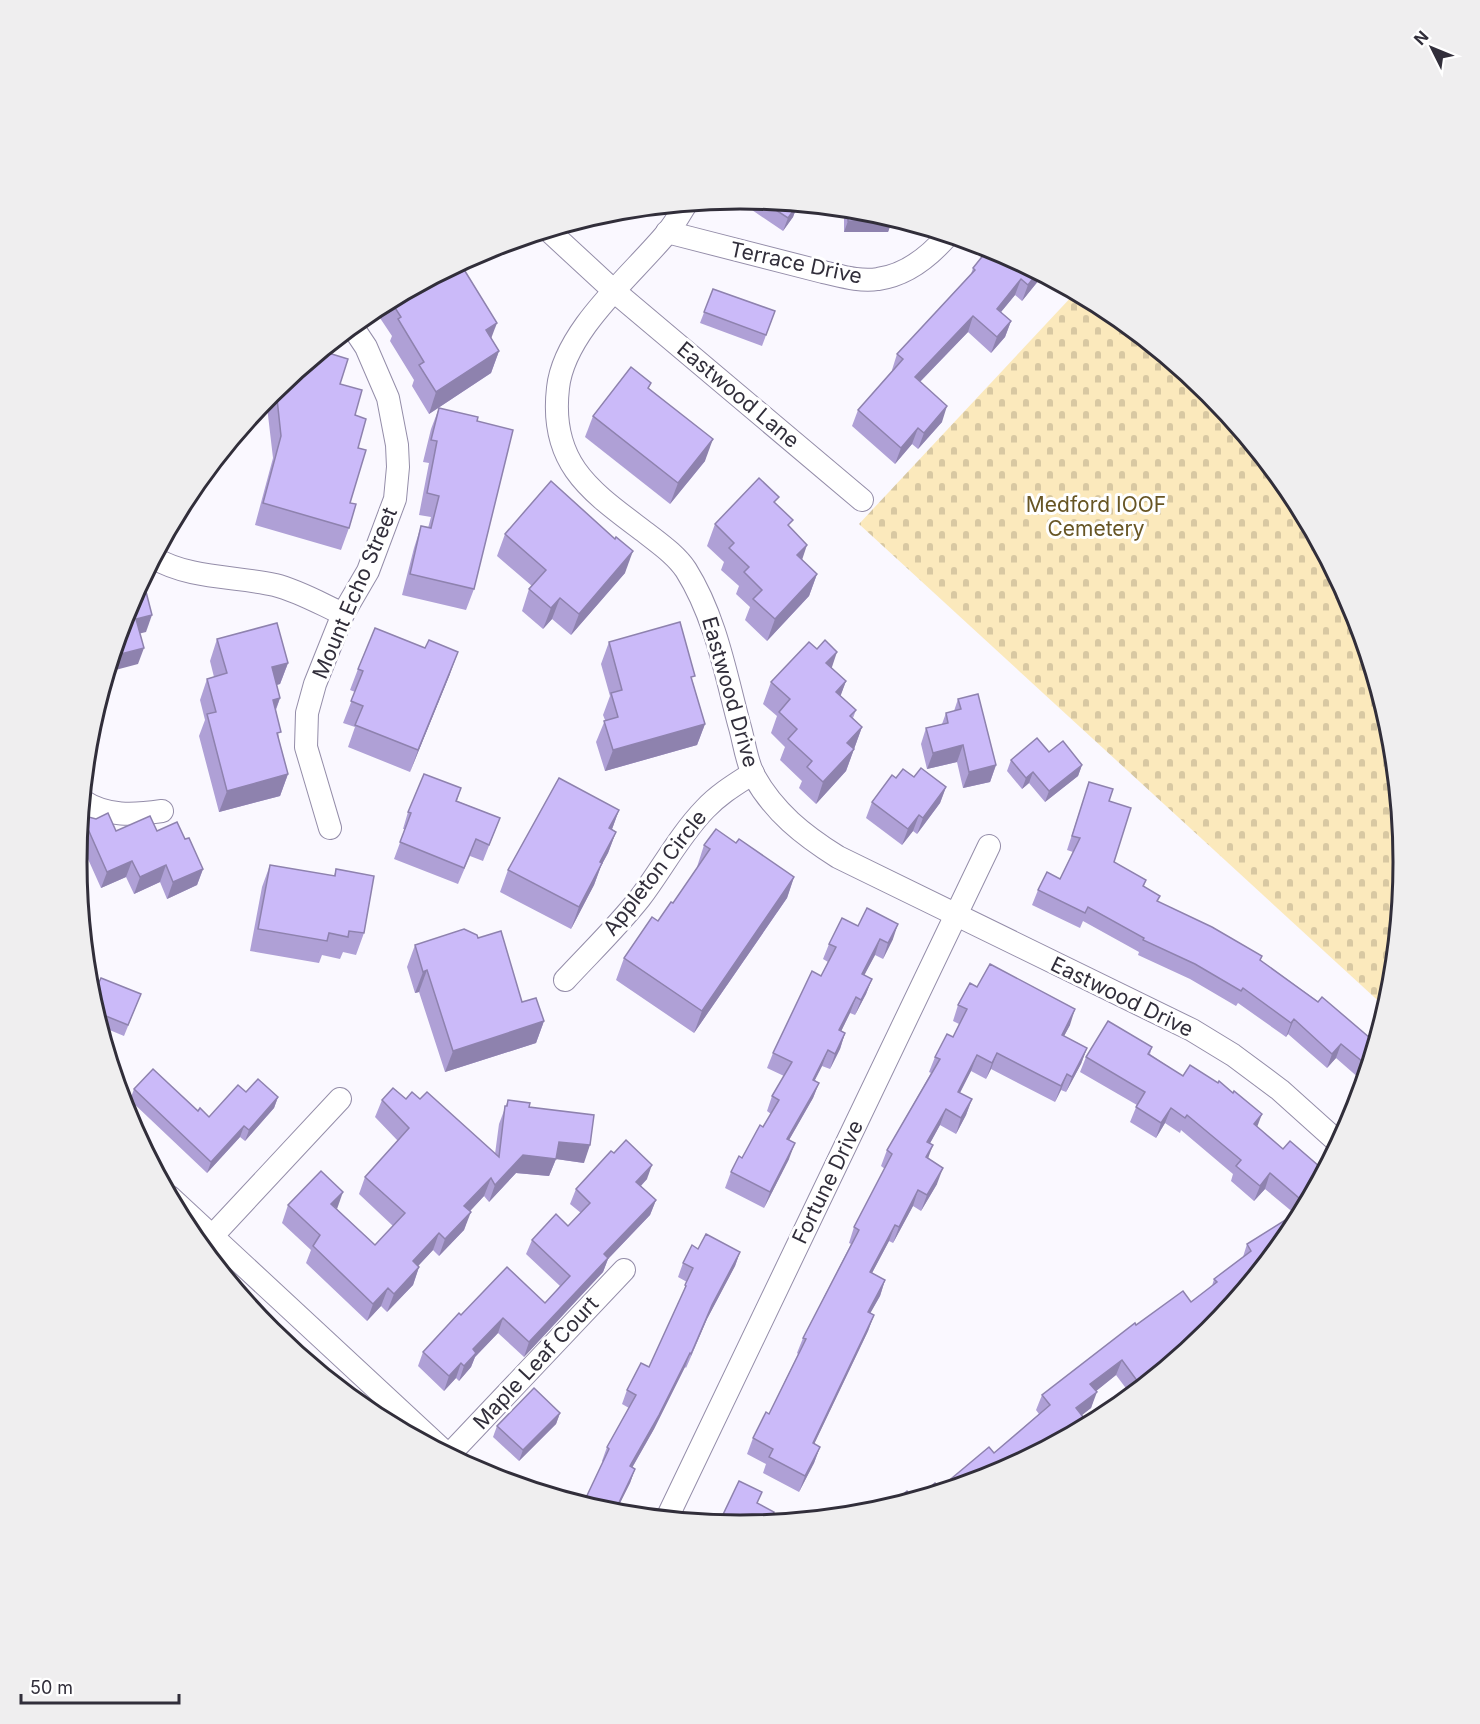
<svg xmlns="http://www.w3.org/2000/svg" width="1480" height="1724" viewBox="0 0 1480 1724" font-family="Inter,sans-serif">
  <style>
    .cemetery { fill: url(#cemetery-stones) }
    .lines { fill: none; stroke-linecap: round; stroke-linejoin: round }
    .street-casing { stroke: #948da9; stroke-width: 24 }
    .street { stroke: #fff; stroke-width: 22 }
    .wall { fill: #afa0d6 }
    .shaded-wall { fill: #8e82ae }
    .building { fill: #cbbaf9; stroke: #8e82ae; stroke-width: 1.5 }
    .labels { text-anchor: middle; stroke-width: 6; stroke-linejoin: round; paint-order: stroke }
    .street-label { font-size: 21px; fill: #312e3a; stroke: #fff }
    .park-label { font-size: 21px; fill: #675524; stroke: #fff }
    .rim { fill: none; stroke: #312e3a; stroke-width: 3 }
  </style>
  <defs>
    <pattern id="cemetery-stones" width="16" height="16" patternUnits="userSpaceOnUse" patternTransform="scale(1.5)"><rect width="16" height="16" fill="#fbe9bc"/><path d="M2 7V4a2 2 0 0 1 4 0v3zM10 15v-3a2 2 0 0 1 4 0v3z" fill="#d8c8a2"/></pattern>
  </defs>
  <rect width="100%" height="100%" fill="#faf8ff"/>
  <polygon class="cemetery" points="1075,293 1109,311 1209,393 1292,494 1353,608 1391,733 1403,862 1391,992 1386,1008 859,524"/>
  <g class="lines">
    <defs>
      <g id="street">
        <path d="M686,204C680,214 674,225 666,234C631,276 564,331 558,388C549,465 592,492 646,533C660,544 676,555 686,570C715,616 725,671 739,724C744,740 746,761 754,776C774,812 803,835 838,857L1192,1030L1233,1055L1280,1090L1339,1143"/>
        <polyline points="548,230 614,291 862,500"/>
        <path d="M667,232L823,272C841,276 860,282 878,279C907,275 930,256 948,235"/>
        <path d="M154,558C190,579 235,576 275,585C299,591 321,604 343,614"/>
        <path d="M83,801C107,817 134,815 162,811"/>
        <polyline points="330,828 306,747 307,713 315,684 343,614 368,571 395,499 398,467 397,445 388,398 366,347 352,326"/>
        <path d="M565,980C590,953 617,927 640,898C662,869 679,836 705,809C719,794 736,784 753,773"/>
        <polyline points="170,1197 447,1454"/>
        <polyline points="202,1247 340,1099"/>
        <polyline points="449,1455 624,1270"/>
        <polyline points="667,1518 989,846"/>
      </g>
    </defs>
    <use href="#street" class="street-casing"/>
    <use href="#street" class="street"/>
  </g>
  <g class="wall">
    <polygon points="755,200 798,204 793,217 783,231 752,210"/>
    <polygon points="844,209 870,211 892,221 888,232 844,232"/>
    <polygon points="997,254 1043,275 1022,301 1015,295 1001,312 1011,321 1005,337 991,353 968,332 920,382 942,422 918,449 912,444 895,464 852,426 858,410 892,371 892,370 897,354 971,274 973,268"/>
    <polygon points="460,263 491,339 499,351 491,373 429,414 412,386 414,380 390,341 392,336 374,309"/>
    <polygon points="713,289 775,311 762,346 700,323"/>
    <polygon points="322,351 340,384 355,415 358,448 350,503 349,528 341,550 255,525 273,458 266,398 271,393"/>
    <polygon points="649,389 705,461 670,504 585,437 593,416"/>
    <polygon points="439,408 477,421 474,589 466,610 402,595 414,548 421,526 428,528 431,517 419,515 429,463 423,462 431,429"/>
    <polygon points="776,505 790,528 802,560 817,574 809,596 767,641 745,620 750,607 736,594 739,586 721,570 724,562 707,546 715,524"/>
    <polygon points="505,534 625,573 571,635 552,619 543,629 522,611 529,589 532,586 497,556"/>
    <polygon points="217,639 288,663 280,684 277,685 280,698 276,710 279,740 288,774 280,796 219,812 199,736 205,720 200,700 207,679 214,677 210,661"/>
    <polygon points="609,642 693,683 705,724 697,745 605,771 596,742 605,720 603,715 610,696 601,664"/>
    <polygon points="831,668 846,681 840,696 856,710 853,718 862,727 846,771 816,804 799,788 802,781 780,760 785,747 771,733 777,716 763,704 771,682"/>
    <polygon points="358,669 450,674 410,772 348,747 355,727 343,723 355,692 350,690"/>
    <polygon points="958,699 996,765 990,782 963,788 957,762 927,769 921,744 926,728 942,724 946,713 954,711"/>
    <polygon points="1049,752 1082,765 1078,776 1045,802 1029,783 1022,789 1007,771 1011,760"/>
    <polygon points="914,777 946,787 940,803 917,834 913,831 902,845 866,818 872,802 896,778"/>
    <polygon points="1089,782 1109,801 1114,862 1146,880 1144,886 1158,902 1260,960 1370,1038 1379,1029 1358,1098 1354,1094 1360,1079 1336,1058 1327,1068 1288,1034 1286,1037 1238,1003 1236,1006 1190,979 1138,955 1139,952 1083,921 1080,928 1032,905 1038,890 1060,879 1073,852 1067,850"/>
    <polygon points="461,788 457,801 500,818 483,861 470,856 458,884 394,859 405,829 403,829 408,812"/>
    <polygon points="619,810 612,829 616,832 608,853 601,866 594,885 571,929 500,892 508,870"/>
    <polygon points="81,815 116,831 157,831 185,839 203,869 197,885 167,899 160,882 134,894 126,877 101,888 79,839"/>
    <polygon points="736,843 794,877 787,898 694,1033 616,980 624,958 658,921 673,903 698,867 697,867 704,845"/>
    <polygon points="270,865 334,876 336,869 364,933 356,955 343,952 340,959 322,955 319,963 250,951 262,887"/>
    <polygon points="858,926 893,939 883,959 875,955 864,975 872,979 866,994 855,1015 850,1013 841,1031 845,1033 840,1049 830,1069 822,1066 815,1080 819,1083 813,1098 789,1140 789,1159 764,1208 725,1188 731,1172 742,1158 771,1114 767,1111 772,1096 784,1076 767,1068 773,1053 821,976 828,962 823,959 829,944"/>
    <polygon points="478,938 522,1002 544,1021 536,1043 445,1072 419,992 415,993 407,967 415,945"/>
    <polygon points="977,987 1070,1025 1064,1036 1087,1048 1081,1064 1066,1092 1061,1090 1055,1102 991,1069 986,1079 971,1071 960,1093 972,1099 966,1115 956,1134 940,1125 930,1143 928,1159 937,1184 921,1211 913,1206 893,1243 889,1241 872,1273 885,1280 880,1296 870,1313 874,1315 868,1331 814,1444 820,1447 814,1463 799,1492 763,1473 766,1464 747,1454 753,1438 769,1414 798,1354 797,1353 803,1338 851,1244 849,1243 854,1227 885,1169 881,1166 887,1150 931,1073 929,1072 935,1057 953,1037 959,1024 953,1021 958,1005"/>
    <polygon points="89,991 141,994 124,1036 100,1026"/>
    <polygon points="1152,1047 1150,1054 1257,1127 1283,1149 1323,1172 1291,1231 1209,1331 1131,1395 1116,1375 1096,1391 1091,1408 1081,1415 1087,1422 1086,1426 994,1475 940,1488 994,1453 1039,1414 1036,1410 1042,1395 1136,1325 1191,1302 1212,1286 1214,1279 1243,1257 1247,1244 1295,1214 1265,1189 1254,1201 1231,1181 1233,1174 1181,1130 1180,1133 1165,1123 1156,1138 1130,1122 1137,1105 1080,1072 1086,1057"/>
    <polygon points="134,1089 198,1111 209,1117 246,1092 278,1097 274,1108 245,1141 240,1137 207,1173 130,1100"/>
    <polygon points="420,1099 495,1154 499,1124 508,1100 529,1107 584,1163 556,1159 549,1176 516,1173 489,1202 484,1196 470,1211 464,1230 439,1256 433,1250 418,1266 419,1267 413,1285 387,1312 381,1306 367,1321 306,1263 311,1250 282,1223 288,1205 337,1209 375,1245 393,1226 359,1194 365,1177 398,1141 375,1117 382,1100"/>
    <polygon points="647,1179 641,1186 656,1200 650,1215 608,1259 603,1272 524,1357 498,1333 475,1357 471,1367 459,1381 456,1378 444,1391 418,1366 423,1352 461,1315 545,1303 560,1286 526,1254 532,1240 568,1226 581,1213 570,1204 576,1189"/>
    <polygon points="698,1249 740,1252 735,1266 707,1319 686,1368 685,1367 654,1429 632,1468 635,1469 630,1483 615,1513 610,1513 603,1462 602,1461 607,1447 629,1408 622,1404 627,1390 649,1367 680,1300 687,1282 678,1277 683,1263"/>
    <polygon points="560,1413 556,1424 519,1461 493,1437 497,1426"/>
  </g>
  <g class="shaded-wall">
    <polygon points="798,204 793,217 783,231 788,218"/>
    <polygon points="848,221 892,221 888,232 844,232"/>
    <polygon points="1038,272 1043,275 1022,301 1028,285"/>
    <polygon points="1021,279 1015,295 991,324 997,309"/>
    <polygon points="973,316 968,332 909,393 915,377"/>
    <polygon points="1011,321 1005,337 991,353 997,337"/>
    <polygon points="497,323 489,344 486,330"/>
    <polygon points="499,351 491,373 429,414 436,392"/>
    <polygon points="947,406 942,422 918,449 924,433"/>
    <polygon points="918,428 912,444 895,464 901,448"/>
    <polygon points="713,439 705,461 670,504 678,483"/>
    <polygon points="807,545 800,566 797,555"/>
    <polygon points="633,551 625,573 571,635 579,614"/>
    <polygon points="817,574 809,596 767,641 775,619"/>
    <polygon points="560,598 552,619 543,629 551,608"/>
    <polygon points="152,615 146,632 130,636 136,619"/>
    <polygon points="144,648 138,664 108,672 113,656"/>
    <polygon points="458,652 450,674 410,772 418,750"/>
    <polygon points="837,652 830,673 826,663"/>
    <polygon points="288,663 280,684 264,688 272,667"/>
    <polygon points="846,681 838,703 836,692"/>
    <polygon points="280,698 272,719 273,700"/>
    <polygon points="705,724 697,745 605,771 613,750"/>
    <polygon points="862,727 854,749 840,765 847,743"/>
    <polygon points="963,745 957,762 927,769 933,753"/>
    <polygon points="854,749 846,771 816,804 823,782"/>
    <polygon points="996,765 990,782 963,788 969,772"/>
    <polygon points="1082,765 1078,776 1045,802 1049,791"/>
    <polygon points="1033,772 1029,783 1022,789 1026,778"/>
    <polygon points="288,774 280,796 219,812 227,791"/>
    <polygon points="946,787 940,803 917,834 923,818"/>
    <polygon points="619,810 611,832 609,828"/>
    <polygon points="919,815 913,831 902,845 908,829"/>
    <polygon points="616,832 608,853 601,866 594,885 571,929 579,907 600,862"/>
    <polygon points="132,861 126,877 101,888 107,872"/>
    <polygon points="166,865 160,882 134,894 140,877"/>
    <polygon points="203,869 197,885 167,899 173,882"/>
    <polygon points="794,877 787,898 694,1033 702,1011"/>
    <polygon points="898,924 893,939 883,959 888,943"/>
    <polygon points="880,939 875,955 857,989 862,974"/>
    <polygon points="427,970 419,992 415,993 423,972"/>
    <polygon points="872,979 866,994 855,1015 861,1000"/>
    <polygon points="856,997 850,1013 834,1046 839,1030"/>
    <polygon points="1075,1009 1070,1025 1056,1051 1062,1035"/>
    <polygon points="1294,1019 1288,1034 1286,1037 1291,1023"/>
    <polygon points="544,1021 536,1043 445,1072 453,1051"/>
    <polygon points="845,1033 840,1049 830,1069 835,1054"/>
    <polygon points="1341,1044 1336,1058 1327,1068 1332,1054"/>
    <polygon points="1087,1048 1081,1064 1066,1092 1072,1077"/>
    <polygon points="828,1050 822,1066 807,1095 813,1080"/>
    <polygon points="997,1053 991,1069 986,1079 992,1063"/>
    <polygon points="977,1055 971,1071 952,1108 958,1092"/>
    <polygon points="1067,1074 1061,1090 1055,1102 1061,1086"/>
    <polygon points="819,1083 813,1098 781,1154 787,1139"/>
    <polygon points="278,1097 274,1108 245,1141 249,1130"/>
    <polygon points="972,1099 966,1115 956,1134 961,1118"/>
    <polygon points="1171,1108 1165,1123 1156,1138 1161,1123"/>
    <polygon points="946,1109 940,1125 922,1158 927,1142"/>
    <polygon points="1262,1114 1256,1130 1254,1124"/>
    <polygon points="244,1126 240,1137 207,1173 211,1162"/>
    <polygon points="559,1142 590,1145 584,1163 556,1159 549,1176 516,1173 489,1202 495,1185 523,1155"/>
    <polygon points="795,1143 789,1159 764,1208 770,1192"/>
    <polygon points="933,1145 927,1161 926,1157"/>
    <polygon points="652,1165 647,1179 631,1196 636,1182"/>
    <polygon points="943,1168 937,1184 921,1211 927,1195"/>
    <polygon points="1270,1173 1265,1189 1254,1201 1260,1186"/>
    <polygon points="491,1178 484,1196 458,1224 464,1206"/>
    <polygon points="918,1190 913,1206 893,1243 899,1227"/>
    <polygon points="343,1192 337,1209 331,1204"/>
    <polygon points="656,1200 650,1215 608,1259 603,1272 524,1357 529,1342 604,1254"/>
    <polygon points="471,1212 464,1230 439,1256 445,1239"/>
    <polygon points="895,1225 889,1241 864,1288 870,1272"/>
    <polygon points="439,1233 433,1250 406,1279 413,1261"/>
    <polygon points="740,1252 735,1266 707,1319 686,1368 712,1305"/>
    <polygon points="419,1267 413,1285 387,1312 394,1294"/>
    <polygon points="885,1280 880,1296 862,1328 868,1312"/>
    <polygon points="388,1288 381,1306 367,1321 373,1304"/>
    <polygon points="874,1315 868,1331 807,1459 813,1443"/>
    <polygon points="503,1318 498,1333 475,1357 471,1367 459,1381 464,1366 473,1349"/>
    <polygon points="1214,1325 1209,1331 1133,1393 1138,1382"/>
    <polygon points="690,1353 685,1367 654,1429 625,1480 630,1466"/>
    <polygon points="1122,1360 1116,1375 1085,1400 1090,1384"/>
    <polygon points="461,1363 456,1378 444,1391 449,1376"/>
    <polygon points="1097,1392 1091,1408 1071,1424 1076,1408"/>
    <polygon points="560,1413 556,1424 519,1461 523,1450"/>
    <polygon points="820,1447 814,1463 799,1492 805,1476"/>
    <polygon points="635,1469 630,1483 615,1513 614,1513"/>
  </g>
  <g class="building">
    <polygon points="762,201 798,204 788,218"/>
    <polygon points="848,209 870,211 892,218 892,221 848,221"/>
    <polygon points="989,248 997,254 998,251 1038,272 1028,285 1021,279 997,309 1011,321 997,337 973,316 915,377 947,406 924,433 918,428 901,448 858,410 903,359 897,354 975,270 973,268"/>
    <polygon points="460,263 497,323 486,330 499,351 436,392 419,365 424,362 398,319 401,317 390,300"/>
    <polygon points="713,289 775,311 766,335 704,312"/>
    <polygon points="322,351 348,359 340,384 362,390 355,415 366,419 358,448 366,450 350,503 356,504 349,528 263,503 281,436 276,389"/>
    <polygon points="631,367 651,383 648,388 713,439 678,483 593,416"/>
    <polygon points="439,408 478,417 477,421 513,430 474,589 410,574 421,526 431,528 439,496 427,493 437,441 431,440"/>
    <polygon points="759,478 779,497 774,502 793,520 788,525 807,545 797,555 817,574 775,619 753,599 762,590 744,572 749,567 729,548 734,543 715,524"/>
    <polygon points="551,481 615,539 616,537 633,551 579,614 560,598 551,608 529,589 546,570 505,534"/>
    <polygon points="144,584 152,615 136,619 144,648 113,656 127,608 139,586"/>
    <polygon points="680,622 695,676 691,677 705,724 613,750 604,721 618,717 611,693 622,690 609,642"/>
    <polygon points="277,623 288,663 272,667 280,698 273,700 281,732 277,733 288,774 227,791 207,714 216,712 207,679 227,673 217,639"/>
    <polygon points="375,628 425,648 429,640 458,652 418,750 355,725 363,706 351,701 363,671 358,669"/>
    <polygon points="825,640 837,652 826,663 846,681 836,692 856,710 850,716 862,727 847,743 854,749 823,782 807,767 812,761 788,739 797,729 779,712 790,699 771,682 809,642 817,649"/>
    <polygon points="978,694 996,765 969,772 963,745 933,753 926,728 948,723 946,713 961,709 958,699"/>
    <polygon points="1037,738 1049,752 1063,741 1082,765 1049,791 1033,772 1026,778 1011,760"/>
    <polygon points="921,768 946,787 923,818 919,815 908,829 872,802 892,775 896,778 903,769 914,777"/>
    <polygon points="424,774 461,788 456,801 500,818 489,845 476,839 464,868 400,842 411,813 408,812"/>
    <polygon points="559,778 619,810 609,828 616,832 600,862 602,863 579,907 508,870"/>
    <polygon points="1089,782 1113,789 1109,801 1131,808 1114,862 1146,880 1143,886 1160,896 1157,901 1212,927 1262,956 1260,960 1318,1002 1322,997 1370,1038 1379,1029 1368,1066 1341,1044 1332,1054 1294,1019 1291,1023 1243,988 1241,991 1195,964 1143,940 1144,938 1088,907 1085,913 1038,890 1047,872 1060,879 1080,838 1072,836"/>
    <polygon points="108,813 116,831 150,816 157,831 177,822 185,839 189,838 203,869 173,882 166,865 140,877 132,861 107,872 84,820 79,840 81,815 96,819"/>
    <polygon points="716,829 736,843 739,839 794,877 702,1011 624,958 652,917 658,921 671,902 673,903 710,849 704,845"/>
    <polygon points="270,865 335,876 336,869 374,876 364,933 349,931 348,937 329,933 327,941 258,929"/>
    <polygon points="867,908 898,924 888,943 880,939 862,974 872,979 861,1000 856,997 839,1030 845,1033 835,1054 828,1050 813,1080 819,1083 787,1139 795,1143 770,1192 731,1172 739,1156 742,1158 760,1125 763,1127 779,1100 772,1096 792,1062 773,1053 812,971 821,976 836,947 829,944 842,918 858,926"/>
    <polygon points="464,929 477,935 478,938 501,931 522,1002 536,998 544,1021 453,1051 427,970 423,972 415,945"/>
    <polygon points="990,964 1075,1009 1062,1035 1087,1048 1072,1077 1067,1074 1061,1086 997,1053 992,1063 977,1055 958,1092 972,1099 961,1118 946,1109 927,1142 933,1145 926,1157 943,1168 927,1195 918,1190 899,1227 895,1225 870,1272 885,1280 868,1312 874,1315 813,1443 820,1447 805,1476 769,1457 773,1449 753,1438 766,1412 769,1414 806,1339 803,1338 859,1230 854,1227 892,1154 887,1150 940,1059 935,1057 947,1034 953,1037 967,1009 958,1005 970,983 977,987"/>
    <polygon points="101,978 141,994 128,1025 96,1012 89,989 95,991"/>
    <polygon points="1108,1021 1152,1047 1148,1054 1183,1076 1190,1065 1218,1083 1219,1081 1233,1093 1234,1091 1262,1114 1254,1124 1283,1149 1290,1141 1320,1167 1323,1172 1306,1204 1270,1173 1260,1186 1236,1166 1241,1160 1187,1115 1185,1118 1171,1108 1161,1123 1136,1107 1145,1092 1086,1057"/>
    <polygon points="153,1069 198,1111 200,1108 209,1117 238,1085 246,1092 258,1079 278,1097 249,1130 244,1126 211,1162 134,1089"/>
    <polygon points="1366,1072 1363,1083 1360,1079"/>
    <polygon points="393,1088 406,1099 412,1092 420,1099 427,1092 499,1157 505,1106 507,1106 508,1100 530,1103 529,1107 594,1115 590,1145 559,1142 556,1159 523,1155 495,1185 491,1178 464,1206 471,1212 445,1239 439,1233 413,1261 419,1267 394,1294 388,1288 373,1304 313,1246 320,1235 288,1205 321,1171 343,1192 331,1204 375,1245 405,1213 365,1177 409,1128 382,1100"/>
    <polygon points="626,1140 652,1165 636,1182 656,1200 604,1254 608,1258 529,1342 503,1318 473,1349 476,1353 464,1366 461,1363 449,1376 423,1352 459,1313 461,1315 507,1267 545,1303 570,1276 532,1240 556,1214 568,1226 590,1203 576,1189 611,1151 614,1153"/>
    <polygon points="1303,1209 1291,1231 1214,1325 1138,1382 1122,1360 1090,1384 1097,1392 1076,1408 1087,1422 1075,1431 1072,1433 1071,1432 1067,1436 994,1475 917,1498 935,1483 940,1488 989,1447 994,1453 1050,1405 1042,1395 1135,1323 1136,1325 1183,1291 1191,1302 1217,1282 1214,1279 1251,1251 1247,1244"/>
    <polygon points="706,1234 740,1252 712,1305 691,1354 690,1353 659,1415 630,1466 635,1469 614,1513 583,1504 609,1449 607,1447 636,1395 627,1390 641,1363 649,1367 686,1286 685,1285 693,1268 683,1263 692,1245 698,1249"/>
    <polygon points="534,1388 560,1413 523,1450 497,1426"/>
    <polygon points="739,1481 762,1492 757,1503 774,1512 769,1523 740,1526 719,1523"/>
    <polygon points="907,1491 914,1499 888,1507"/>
  </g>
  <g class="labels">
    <g class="street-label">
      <text transform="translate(796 263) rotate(12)" y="7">Terrace Drive</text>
      <text transform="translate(738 395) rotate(40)" y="7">Eastwood Lane</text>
      <text transform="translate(355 593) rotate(-67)" y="7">Mount Echo Street</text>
      <text transform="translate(730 692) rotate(74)" y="7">Eastwood Drive</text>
      <text transform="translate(655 873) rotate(-52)" y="7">Appleton Circle</text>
      <text transform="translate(1122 997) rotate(26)" y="7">Eastwood Drive</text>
      <text transform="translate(828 1182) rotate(-64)" y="7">Fortune Drive</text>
      <text transform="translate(536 1363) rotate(-47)" y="7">Maple Leaf Court</text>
    </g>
    <g class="park-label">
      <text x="1096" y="512">Medford IOOF<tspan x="1096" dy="24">Cemetery</tspan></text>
    </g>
  </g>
  <path d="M0 0H1480V1724H0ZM87 862a653 653 0 1 1 1306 0a653 653 0 1 1-1306 0Z" fill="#efeeef" fill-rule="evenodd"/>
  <path class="rim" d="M87 862a653 653 0 1 1 1306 0a653 653 0 1 1-1306 0Z"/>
  <g transform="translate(1432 48) rotate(313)" stroke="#ffffff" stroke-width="4.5" paint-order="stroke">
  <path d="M0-4.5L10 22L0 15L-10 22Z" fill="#312e3a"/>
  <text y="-9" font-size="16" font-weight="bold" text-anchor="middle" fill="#312e3a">N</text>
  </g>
  <path d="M21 1694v9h158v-9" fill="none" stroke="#312e3a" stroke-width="3"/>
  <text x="30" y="1694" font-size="18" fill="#312e3a" stroke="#ffffff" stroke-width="4.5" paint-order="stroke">50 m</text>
</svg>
